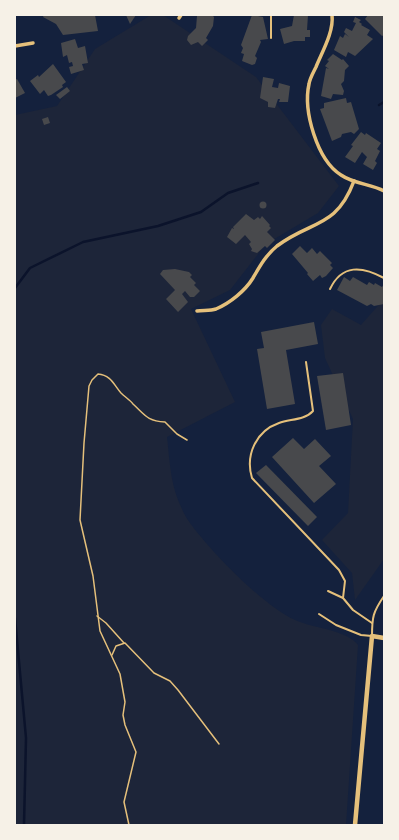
<svg xmlns="http://www.w3.org/2000/svg" width="399" height="840" viewBox="0 0 399 840" font-family="'IBM Plex Sans',sans-serif">
  <style>
    .green { fill: #1d2539 }
    .lines { fill: none; stroke-linecap: round; stroke-linejoin: round }
    .stream { stroke: #0b132b; stroke-width: 2.5 }
    .building { fill: #48494c }
    .path { stroke: #e5c07b; stroke-width: 1.5 }
    .service { stroke: #e5c07b; stroke-width: 2 }
    .minor { stroke: #e5c07b; stroke-width: 3.5 }
    .tertiary { stroke: #e5c07b; stroke-width: 4.5 }
  </style>
  <rect width="100%" height="100%" fill="#14213d"/>
  <g class="green">
    <path d="M151,15H163L256,77L339,186L318,213L266,244L230,290L191,309L235,402L167,437C169,454 170,474 175,491C178,501 184,515 190,523C211,552 268,611 300,622C316,628 348,631 358,645L346,825H15V115L57,106L95,49Z"/>
    <polygon points="384,299 384,559 355,600 352,573 322,540 348,513 353,419 325,358 321,325 332,309 361,325"/>
  </g>
  <g class="lines">
    <g class="stream">
      <polyline points="379,105 384,102"/>
      <polyline points="15,288 30,268 83,242 158,226 201,212 228,193 258,183"/>
      <polyline points="15,618 26,738 24,825"/>
    </g>
  </g>
  <g class="building">
    <polygon points="44,15 95,15 98,31 63,35 56,24 43,17"/>
    <polygon points="126,15 136,15 130,24"/>
    <polygon points="201,15 212,15 214,17 213,26 206,38 208,40 202,46 198,42 191,45 187,40 188,36 196,28 197,16"/>
    <polygon points="252,15 263,17 268,39 260,40 261,42 255,56 257,58 255,64 252,65 242,61 244,54 241,53 243,48 241,45"/>
    <polygon points="294,15 308,15 307,30 310,30 310,37 305,37 305,41 294,41 284,44 280,29 292,26"/>
    <polygon points="368,15 384,15 384,35 382,36 365,19"/>
    <polygon points="355,17 361,20 359,22 362,24 361,25 370,30 367,35 373,39 355,56 348,52 346,57 334,50 340,36 343,38 345,34 349,37 344,32 346,28 352,31 356,23 353,22"/>
    <polygon points="75,39 78,48 85,46 88,63 82,64 84,70 71,74 69,67 73,66 72,62 69,63 67,55 63,57 61,43"/>
    <polygon points="333,54 342,60 343,59 349,66 345,70 344,81 341,84 344,91 343,95 333,94 331,99 321,96 326,68 329,69 325,66 329,61 327,60"/>
    <polygon points="53,64 66,82 62,85 63,87 51,95 48,96 44,90 40,94 30,81 38,75 39,77"/>
    <polygon points="263,77 274,79 272,87 278,88 279,83 290,86 288,102 279,102 280,99 278,99 275,108 268,107 268,102 260,98"/>
    <polygon points="17,79 25,93 15,98 15,80"/>
    <polygon points="67,87 70,91 60,99 56,95"/>
    <polygon points="346,98 347,103 351,102 359,129 354,134 351,132 342,134 341,137 332,141 320,109 324,108 324,103"/>
    <polygon points="48,117 50,123 44,125 42,119"/>
    <polygon points="361,132 365,135 366,133 381,143 377,149 380,151 375,161 377,163 373,170 363,164 367,157 362,152 355,163 345,157 353,146 351,145"/>
    <circle cx="263" cy="205" r="3.5"/>
    <polygon points="246,214 254,220 258,217 260,219 262,216 270,225 269,226 271,228 267,232 275,240 267,248 265,246 257,253 251,251 252,249 249,244 251,242 245,235 236,244 227,237 232,228 234,229 233,227"/>
    <polygon points="300,246 307,253 312,248 317,254 320,251 332,263 330,265 333,268 326,276 322,278 320,275 313,281 307,274 308,273 292,254"/>
    <polygon points="175,269 189,272 192,275 190,277 196,283 194,285 200,291 194,297 190,297 185,291 182,294 188,302 178,312 166,299 175,290 160,274 163,270"/>
    <polygon points="344,277 350,281 353,277 367,285 369,282 374,285 375,283 382,287 384,284 384,304 374,306 371,304 367,306 337,290"/>
    <polygon points="314,322 318,344 286,350 295,404 267,409 257,349 264,348 261,332"/>
    <polygon points="343,373 351,425 326,430 317,376"/>
    <polygon points="293,438 304,449 315,439 331,456 319,466 336,484 314,503 272,457"/>
    <polygon points="266,465 317,517 308,526 256,473"/>
  </g>
  <g class="lines">
    <g class="path">
      <polyline points="97,616 106,623 124,643"/>
      <polyline points="112,655 116,646 125,643 154,673 170,681 178,690 219,744"/>
      <path d="M129,825L124,802L136,752L125,725L123,715L125,702L120,674L100,631L93,576L80,520L84,443L89,386L92,380L98,374C111,375 114,385 121,393C125,397 130,400 133,404C145,415 147,421 165,422L177,434L187,440"/>
    </g>
    <g class="service">
      <polyline points="271,38 271,15"/>
      <path d="M330,289C342,264 362,266 384,278"/>
      <path d="M306,362L313,411C305,420 290,419 279,423C256,431 245,455 252,478L339,570L345,581L343,598"/>
      <polyline points="328,591 343,598 353,610 372,623"/>
      <path d="M319,614L336,625L361,635L372,636C372,617 373,612 384,596"/>
    </g>
    <g class="minor">
      <path d="M332,15C334,32 322,52 316,67C313,73 310,78 309,84C303,111 317,160 341,175C354,184 371,184 384,191"/>
      <polyline points="179,18 181,15"/>
      <polyline points="15,46 33,43"/>
      <path d="M197,311C203,310 210,311 216,309C230,303 245,291 253,278C260,266 266,255 277,246C311,220 336,229 354,181"/>
    </g>
    <polyline class="tertiary" points="355,825 372,636 384,638"/>
  </g>
  <rect width="399" height="840" fill="none" stroke="#f6f1e7" stroke-width="32"/>
</svg>
